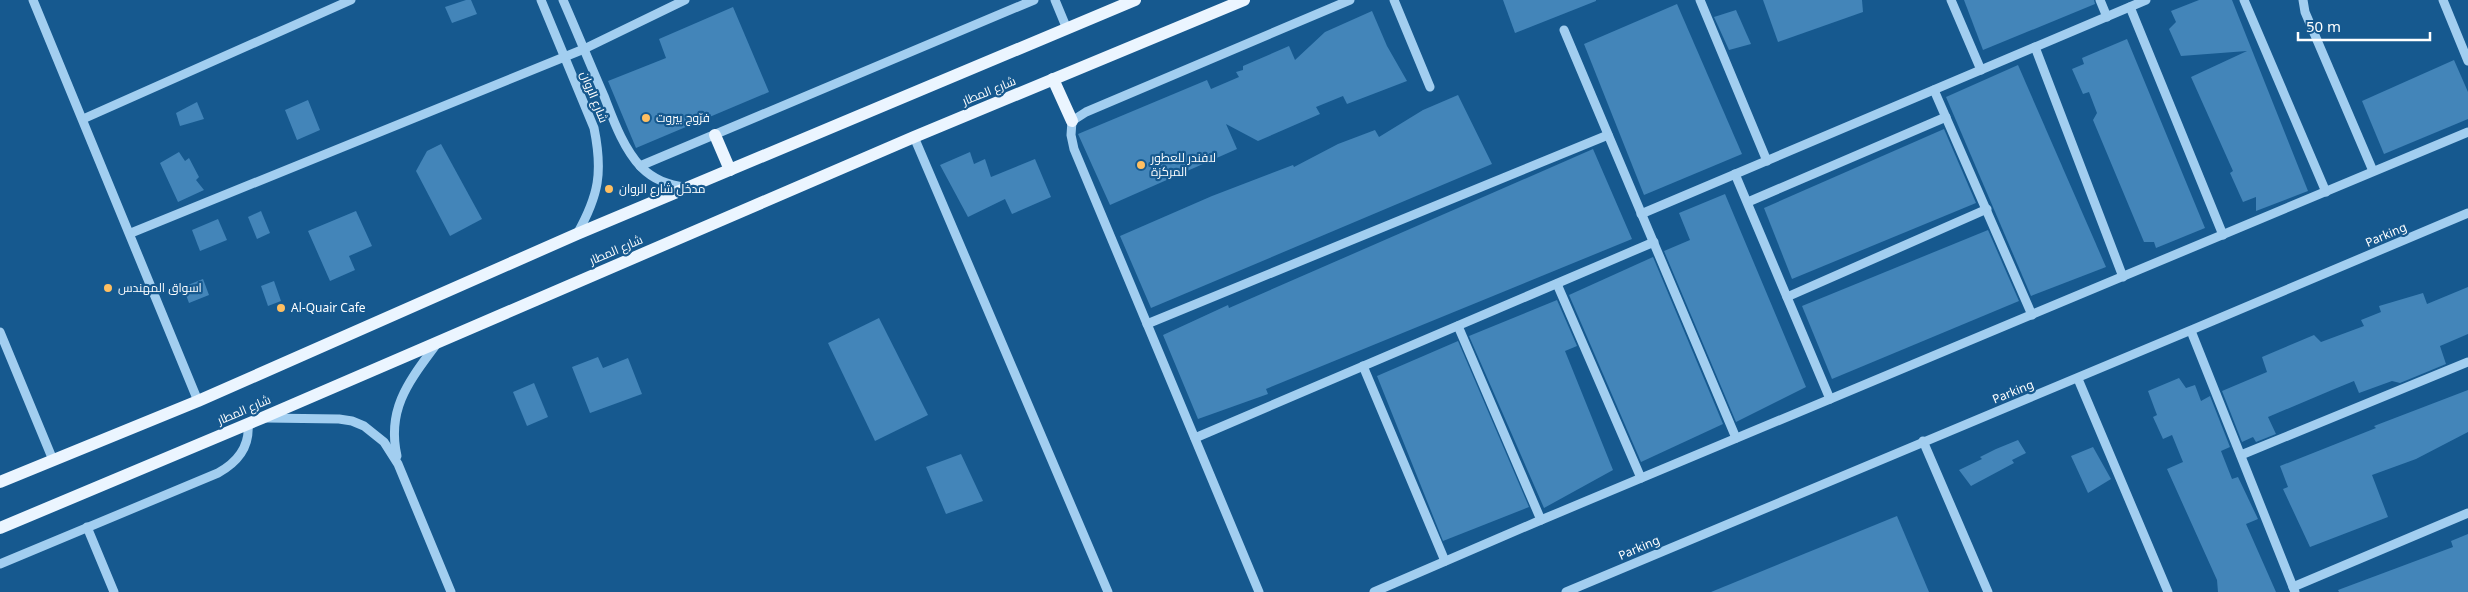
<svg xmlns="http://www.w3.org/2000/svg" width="2468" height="592" viewBox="0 0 2468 592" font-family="'Noto Sans',Cairo,sans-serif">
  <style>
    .building { fill: #4385b9 }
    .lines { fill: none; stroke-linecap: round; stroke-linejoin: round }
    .minor { stroke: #a2cef0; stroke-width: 9 }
    .major { stroke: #ebf5ff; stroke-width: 12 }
    .poi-dot { fill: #ffbf61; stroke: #16598f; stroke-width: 2 }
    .labels { text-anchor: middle; stroke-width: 4.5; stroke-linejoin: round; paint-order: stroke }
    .street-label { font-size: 12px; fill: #fff; stroke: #16598f }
    .poi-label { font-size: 12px; fill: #fff; stroke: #16598f; text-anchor: start }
  </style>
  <rect width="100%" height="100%" fill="#16598f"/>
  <g class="building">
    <polygon points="466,0 471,0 477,14 452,23 445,7"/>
    <polygon points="1503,0 1596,0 1596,1 1515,33"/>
    <polygon points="1763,0 1862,0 1863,12 1778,42"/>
    <polygon points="1964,0 2094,0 2095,4 1983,50"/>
    <polygon points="2199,0 2232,0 2308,191 2256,211 2256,197 2243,202 2230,173 2233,171 2191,77 2247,51 2181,56 2169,29 2176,22 2171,11"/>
    <polygon points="1677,4 1742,154 1644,195 1584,44"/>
    <polygon points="733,7 769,92 636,148 608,81 666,58 659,39"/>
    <polygon points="1736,10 1751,44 1729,50 1714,17"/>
    <polygon points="1372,11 1387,46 1407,81 1347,104 1343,96 1316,107 1320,114 1258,141 1226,124 1237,149 1110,205 1078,134 1207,80 1211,89 1239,77 1236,72 1243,70 1243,66 1289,46 1295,60 1325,32"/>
    <polygon points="2127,39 2205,228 2156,248 2154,242 2144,242 2093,120 2097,113 2089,92 2083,94 2072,69 2084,64 2082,58"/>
    <polygon points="2454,60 2468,92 2468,119 2384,154 2362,101"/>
    <polygon points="2018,65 2106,267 2031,296 1946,97"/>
    <polygon points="1458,95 1492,164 1151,308 1120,236 1212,196 1293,165 1294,167 1338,144 1375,130 1379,137 1423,110"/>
    <polygon points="308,100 320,130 297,140 285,110"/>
    <polygon points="197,102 204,119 180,126 176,113"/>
    <polygon points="1944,129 1976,203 1792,279 1764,208"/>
    <polygon points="441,144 482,219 450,236 416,171 427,151"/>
    <polygon points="1593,149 1632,239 1266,389 1268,394 1198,419 1163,335 1228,305 1229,308"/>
    <polygon points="179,152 185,161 189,158 199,177 196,180 204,190 178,202 160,163"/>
    <polygon points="970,152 974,164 985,159 991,177 1035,159 1051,197 1012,214 1005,199 968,217 940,165"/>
    <polygon points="1725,194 1806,387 1736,422 1664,251 1690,240 1679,213"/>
    <polygon points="261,211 270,233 257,239 248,217"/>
    <polygon points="356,211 372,246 349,256 355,270 330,281 308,231"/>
    <polygon points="218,219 227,240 200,251 192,230"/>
    <polygon points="1988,230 2019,301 1832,379 1802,306"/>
    <polygon points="1653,257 1723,424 1641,462 1569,295"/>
    <polygon points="203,279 209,295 189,303 183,287"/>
    <polygon points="274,281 281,301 268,306 261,286"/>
    <polygon points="2468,287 2468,334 2440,346 2446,364 2400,383 2392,381 2359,393 2354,381 2332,390 2268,417 2276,434 2256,442 2253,437 2242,442 2222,391 2267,372 2262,357 2314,335 2321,342 2364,326 2361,320 2381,312 2379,306 2423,293 2427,304"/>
    <polygon points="1557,300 1577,346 1565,351 1613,470 1544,508 1469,336"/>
    <polygon points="879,318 928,415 875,441 828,343"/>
    <polygon points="1458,341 1529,507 1443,541 1377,376"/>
    <polygon points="598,357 603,368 628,358 642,394 590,413 572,367"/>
    <polygon points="2179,378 2186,388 2195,385 2201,401 2210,396 2230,447 2221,451 2232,479 2238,477 2258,519 2246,524 2276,592 2218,592 2217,580 2167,469 2183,462 2172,435 2163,439 2153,417 2157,415 2148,391"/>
    <polygon points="534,383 548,417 527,426 513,392"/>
    <polygon points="2468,390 2468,432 2416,459 2372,475 2388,517 2310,547 2283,489 2288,487 2280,466 2376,428 2374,426"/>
    <polygon points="2018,440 2026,453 2012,460 2014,463 1971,486 1959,470 1982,459 1980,457 1996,449"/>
    <polygon points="2093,447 2111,479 2088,493 2071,456"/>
    <polygon points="961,454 983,501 946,514 926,467"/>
    <polygon points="1897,516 1929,592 1711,592"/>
    <polygon points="2468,534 2468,592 2339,592 2338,590 2453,547 2451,541"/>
  </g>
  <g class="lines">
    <g class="minor">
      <polyline points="33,0 198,401"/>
      <path d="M541,0L594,128C603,172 599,195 577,234"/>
      <path d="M563,0C577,32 590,64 604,96C613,119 623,148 641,167C654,180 668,185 686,187"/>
      <polyline points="1055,0 1067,29"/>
      <polyline points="1394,0 1430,87"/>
      <polyline points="1700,0 1767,161"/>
      <polyline points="1951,0 1981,70"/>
      <polyline points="2100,0 2107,17"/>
      <polyline points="2244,0 2326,192"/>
      <polyline points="2303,0 2305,12 2373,171"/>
      <polyline points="2443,0 2468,61"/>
      <polyline points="2130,7 2223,235"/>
      <polyline points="1564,30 1736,438"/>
      <polyline points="2035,47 2123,277"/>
      <polyline points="1934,90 2032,315"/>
      <polyline points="83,119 351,0"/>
      <polyline points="914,137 1108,592"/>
      <polyline points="640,166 1034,0"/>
      <polyline points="1735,174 1830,399"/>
      <polyline points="1748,202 1946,117"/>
      <polyline points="1641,214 2146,0"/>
      <polyline points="131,233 584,49 685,0"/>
      <polyline points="1557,284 1641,478"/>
      <polyline points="1787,297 1987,209"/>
      <polyline points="1147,324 1608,135"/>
      <polyline points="1458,326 1541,520"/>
      <polyline points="2191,331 2295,592"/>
      <polyline points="0,332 53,460"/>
      <polyline points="1363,366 1445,561"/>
      <polyline points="2078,379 2168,592"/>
      <polyline points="267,418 339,419 352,421 364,426 384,442 398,464 451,592"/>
      <polyline points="1195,438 1654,242"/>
      <polyline points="1923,441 1988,592"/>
      <polyline points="2241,455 2468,362"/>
      <path d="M397,456C386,407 411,379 438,342"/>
      <polyline points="87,527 114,592"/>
      <path d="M0,564L218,473C238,462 250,447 248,424"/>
      <polyline points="2293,587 2468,513"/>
      <polyline points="1259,592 1074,149 1071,135 1072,121 1086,112 1350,0"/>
      <polyline points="1374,592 1541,520 2468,132"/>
      <path d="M1566,592C1866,465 2168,341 2468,213"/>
    </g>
    <g class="major">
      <polyline points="1053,79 1072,121"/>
      <polyline points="715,135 730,170"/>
      <polyline points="0,482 198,401 577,234 1135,0"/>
      <polyline points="0,528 262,418 914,137 1244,0"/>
    </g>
  </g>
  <g class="poi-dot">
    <circle cx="646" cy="118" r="5"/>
    <circle cx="1141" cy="165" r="5"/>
    <circle cx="609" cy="189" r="5"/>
    <circle cx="108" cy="288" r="5"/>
    <circle cx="281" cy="308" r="5"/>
  </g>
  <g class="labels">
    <g class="street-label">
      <text transform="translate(989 91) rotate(-22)" y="4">شارع المطار</text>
      <text transform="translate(594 97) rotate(68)" y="4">شارع الروان</text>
      <text transform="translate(2386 235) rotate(-23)" y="4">Parking</text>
      <text transform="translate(616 250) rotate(-23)" y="4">شارع المطار</text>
      <text transform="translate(2013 392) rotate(-22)" y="4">Parking</text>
      <text transform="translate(244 410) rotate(-23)" y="4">شارع المطار</text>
      <text transform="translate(1639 548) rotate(-23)" y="4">Parking</text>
    </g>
    <g class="poi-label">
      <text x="656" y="122">فرّوج بيروت</text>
      <text x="1151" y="162">لافندر للعطور<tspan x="1151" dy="14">المركزة</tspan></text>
      <text x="619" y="193">مدخل شارع الروان</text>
      <text x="118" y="292">اسواق المهندس</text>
      <text x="291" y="312">Al-Quair Cafe</text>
    </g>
  </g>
  <path d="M2298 32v8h132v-8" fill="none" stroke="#ffffff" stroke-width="2.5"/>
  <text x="2306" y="32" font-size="15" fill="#ffffff" stroke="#16598f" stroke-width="4" paint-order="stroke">50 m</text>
</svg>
